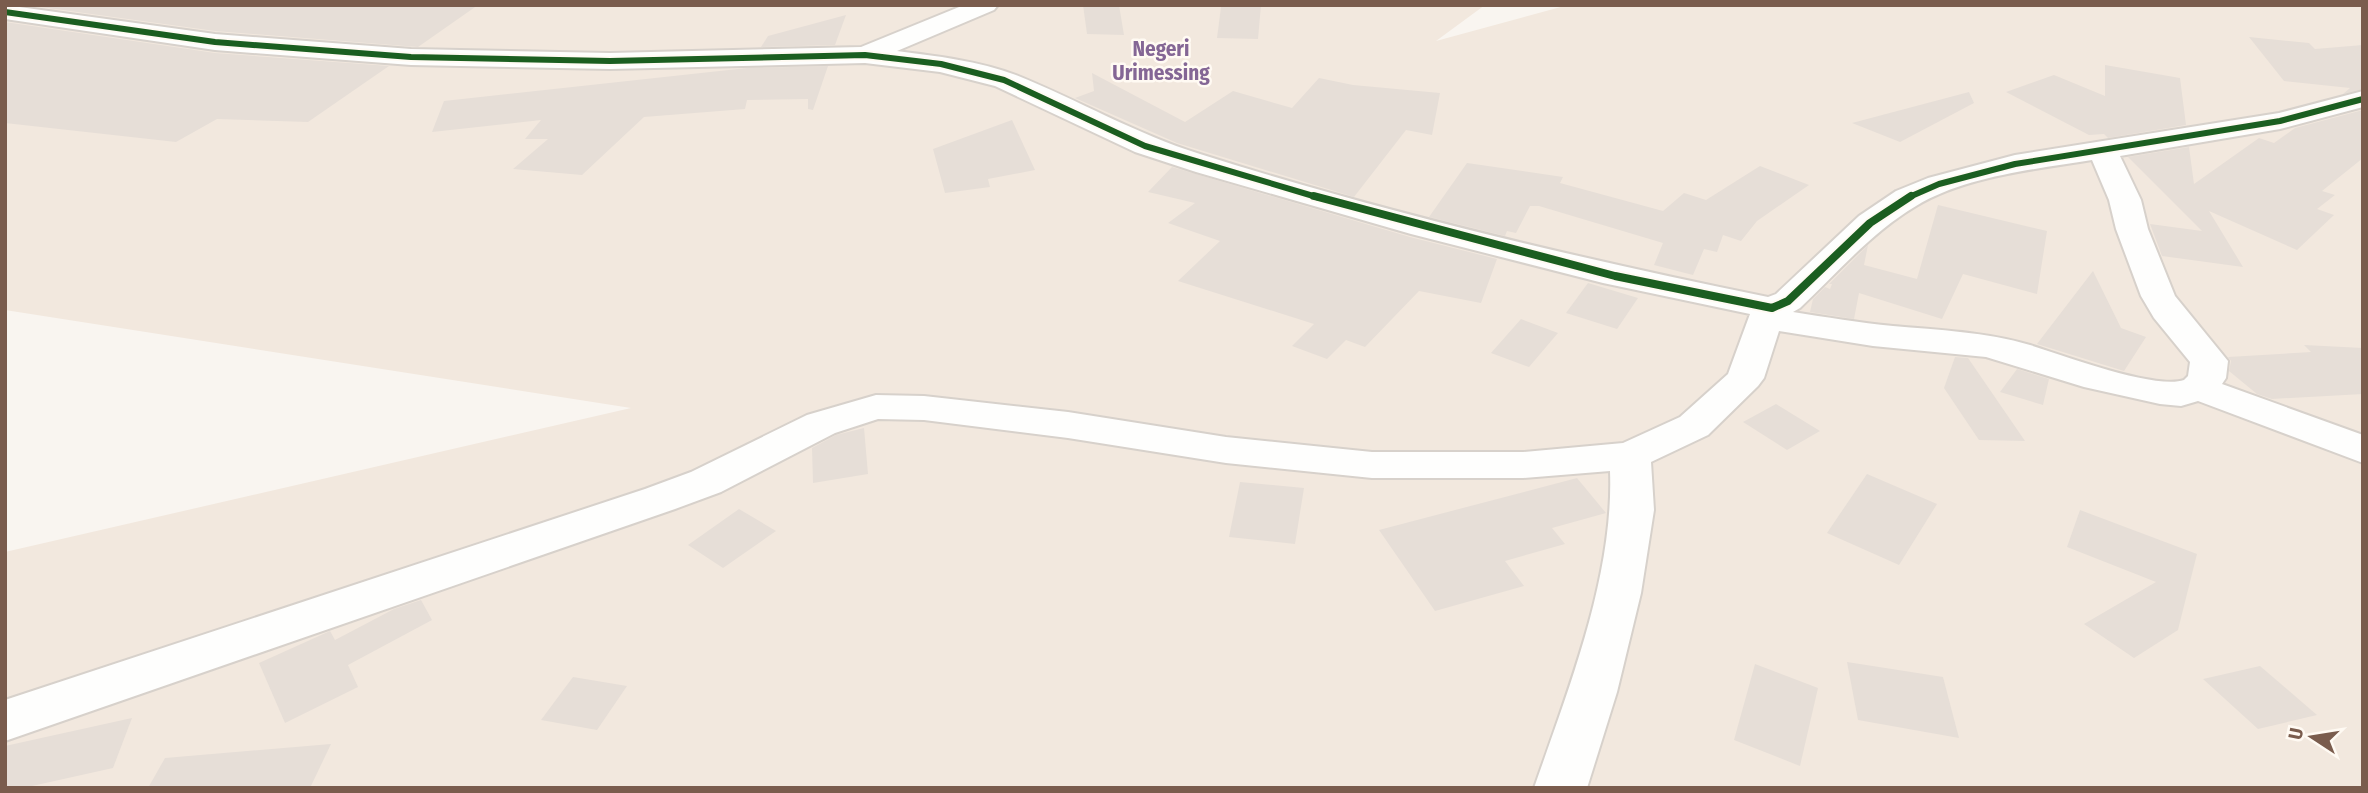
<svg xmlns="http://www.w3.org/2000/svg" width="2368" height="793" viewBox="0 0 2368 793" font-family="'Fira Sans Condensed',sans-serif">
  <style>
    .residential { fill: #f2e8de }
    .building { fill: #e6ded7 }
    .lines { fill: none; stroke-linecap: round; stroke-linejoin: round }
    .minor-casing { stroke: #d7d1cb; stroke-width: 4 }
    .minor { fill: #fefefd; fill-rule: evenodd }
    .cycleway-far1-casing { stroke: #fffaf3; stroke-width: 10 }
    .cycleway-casing { stroke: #fffaf3; stroke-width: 12 }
    .cycleway-far1 { stroke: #1b5e20; stroke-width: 6 }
    .cycleway { stroke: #1b5e20; stroke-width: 8 }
    .labels { text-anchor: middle; stroke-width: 5; stroke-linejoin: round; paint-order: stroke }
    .far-quarter-label { font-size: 21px; font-weight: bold; fill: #846695; stroke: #fffaf3 }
  </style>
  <rect width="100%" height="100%" fill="#f9f5f0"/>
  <polygon class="residential" points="5,5 1485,5 1436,41 1568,5 2363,5 2363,788 5,788 5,552 631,408 5,310"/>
  <g class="building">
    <polygon points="26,5 300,5 297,6 478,5 418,47 215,31"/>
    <polygon points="1083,5 1119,5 1124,35 1087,34"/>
    <polygon points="1261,5 1258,39 1217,38 1221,7"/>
    <polygon points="846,15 835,45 761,47 768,36"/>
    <polygon points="5,22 215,53 389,66 308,122 217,119 176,142 5,123"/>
    <polygon points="2249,37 2309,43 2315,49 2363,45 2363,89 2343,94 2350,88 2284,81"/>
    <polygon points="2105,65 2180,78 2186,125 2108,138 2104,134 2089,135 2006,92 2054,75 2105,96"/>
    <polygon points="828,66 813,110 808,109 808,99 747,100 745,109 644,117 582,175 513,169 548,139 525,139 541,120 432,132 444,101 747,68"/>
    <polygon points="1092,73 1185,122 1233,91 1292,108 1319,78 1353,85 1440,93 1432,135 1406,130 1354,197 1177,143 1075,98 1094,91"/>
    <polygon points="1969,92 1974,103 1900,142 1852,123"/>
    <polygon points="2363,110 2363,158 2322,191 2335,195 2317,209 2334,215 2297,250 2209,211 2243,267 2162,256 2150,224 2202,231 2128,157 2189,147 2194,184 2259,138 2274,143 2295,128"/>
    <polygon points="1012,120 1035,170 988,179 990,187 945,193 933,149"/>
    <polygon points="1467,163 1563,177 1560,183 1663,211 1684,193 1706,200 1760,166 1809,185 1757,221 1741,241 1723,235 1717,252 1704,249 1693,275 1654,265 1663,243 1539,206 1530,206 1516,233 1507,231 1505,236 1429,217"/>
    <polygon points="1172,167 1410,237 1497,259 1481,303 1419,291 1365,347 1346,340 1327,359 1292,346 1314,324 1178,281 1220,241 1168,223 1195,203 1148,192"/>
    <polygon points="1938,205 2047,231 2037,294 1963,274 1942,319 1859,293 1854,319 1810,312 1813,299 1825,287 1830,289 1832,284 1829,284 1868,245 1864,265 1917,279"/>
    <polygon points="2093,271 2121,328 2146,337 2124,371 2037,344"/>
    <polygon points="1588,283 1638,298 1617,329 1566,313"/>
    <polygon points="1521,319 1558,333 1529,367 1491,353"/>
    <polygon points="2304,345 2363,348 2363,394 2272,399 2257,394 2229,371 2231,361 2228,357 2311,352"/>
    <polygon points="1955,357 1968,358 2025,441 1979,440 1944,388"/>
    <polygon points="2017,369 2049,379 2043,405 2000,392"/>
    <polygon points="1776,404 1820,431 1787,450 1743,422"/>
    <polygon points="864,428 868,474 813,483 812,448 836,435"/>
    <polygon points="1867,474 1937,504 1899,565 1827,533"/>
    <polygon points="1577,478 1606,513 1552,528 1565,544 1505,561 1524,586 1435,611 1379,530"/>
    <polygon points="1240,482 1304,488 1295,544 1229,537"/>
    <polygon points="739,509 776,531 723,568 688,545"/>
    <polygon points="2080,510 2197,554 2178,630 2134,658 2084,624 2156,582 2067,547"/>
    <polygon points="421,600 432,620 348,665 358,687 285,723 259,663 330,631 335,640 394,609"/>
    <polygon points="1847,662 1943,677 1959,738 1858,720"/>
    <polygon points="1755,664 1818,688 1800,766 1734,740"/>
    <polygon points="2260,666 2317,715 2258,729 2203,679"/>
    <polygon points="573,677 627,686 597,730 541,720"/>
    <polygon points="132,718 113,768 23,788 5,788 5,746"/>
    <polygon points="331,744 310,788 148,788 165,758"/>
  </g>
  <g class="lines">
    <defs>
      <path id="minor" d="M5,5L215,34L411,49L610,53L861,47L964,5H998L994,10L897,51C936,56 979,61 1016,75C1078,100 1136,134 1200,154C1386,213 1577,258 1768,297L1776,294L1859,216L1896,191L1928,178L2015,155L2279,113L2363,91V107L2280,129L2120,156L2141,200L2148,229L2175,296L2228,361L2226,378L2222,384L2363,435V463L2198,401L2181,406L2160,404L2084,387L1986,357L1873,346L1779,331L1764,378L1758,386L1708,435L1651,462L1654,510L1641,593L1617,692L1587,788H1534C1568,690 1614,576 1610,471L1523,478H1372L1226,463L1068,438L924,420L878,419L835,433L721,492L675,509L5,741V700L645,489L691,472L807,415L876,395L924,396L1068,412L1226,437L1372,452H1523L1623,443L1680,417L1728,374L1750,314L1603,283L1411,234L1196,172L1135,152L995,86L940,72L865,63L610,69L411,65L215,50L5,19ZM2092,160L2109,200L2116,229L2141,296L2154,318L2190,362L2188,376L2184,380C2156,390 2062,355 2030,345C1986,332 1939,330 1893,326C1860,323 1826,317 1793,312L1800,308C1837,273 1872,232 1916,206C1965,176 2037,169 2092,160Z"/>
    </defs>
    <use href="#minor" class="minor-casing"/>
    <use href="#minor" class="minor"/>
    <defs>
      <g id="cycleway-far1">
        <polyline points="5,12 215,42 411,57 610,61 865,55 941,64 1004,80 1145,146 1320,198"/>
        <polyline points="1907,198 1939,184 2015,164 2280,121 2363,99"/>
      </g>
      <polyline id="cycleway" points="1314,196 1615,276 1772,308 1788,301 1870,223 1911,196"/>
    </defs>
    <use href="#cycleway-far1" class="cycleway-far1-casing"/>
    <use href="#cycleway" class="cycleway-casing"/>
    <use href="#cycleway-far1" class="cycleway-far1"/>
    <use href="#cycleway" class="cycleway"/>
  </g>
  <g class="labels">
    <g class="far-quarter-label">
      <text x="1161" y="56">Negeri<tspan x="1161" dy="24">Urimessing</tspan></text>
    </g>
  </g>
  <rect width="2368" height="793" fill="none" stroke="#7a5c4d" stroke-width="14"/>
  <g transform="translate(2312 737) rotate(282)" stroke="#fffaf3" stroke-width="5" paint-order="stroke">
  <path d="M0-5L12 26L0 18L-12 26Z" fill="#7a5c4d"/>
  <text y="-10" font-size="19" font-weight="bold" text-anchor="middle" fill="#7a5c4d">U</text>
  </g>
</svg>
